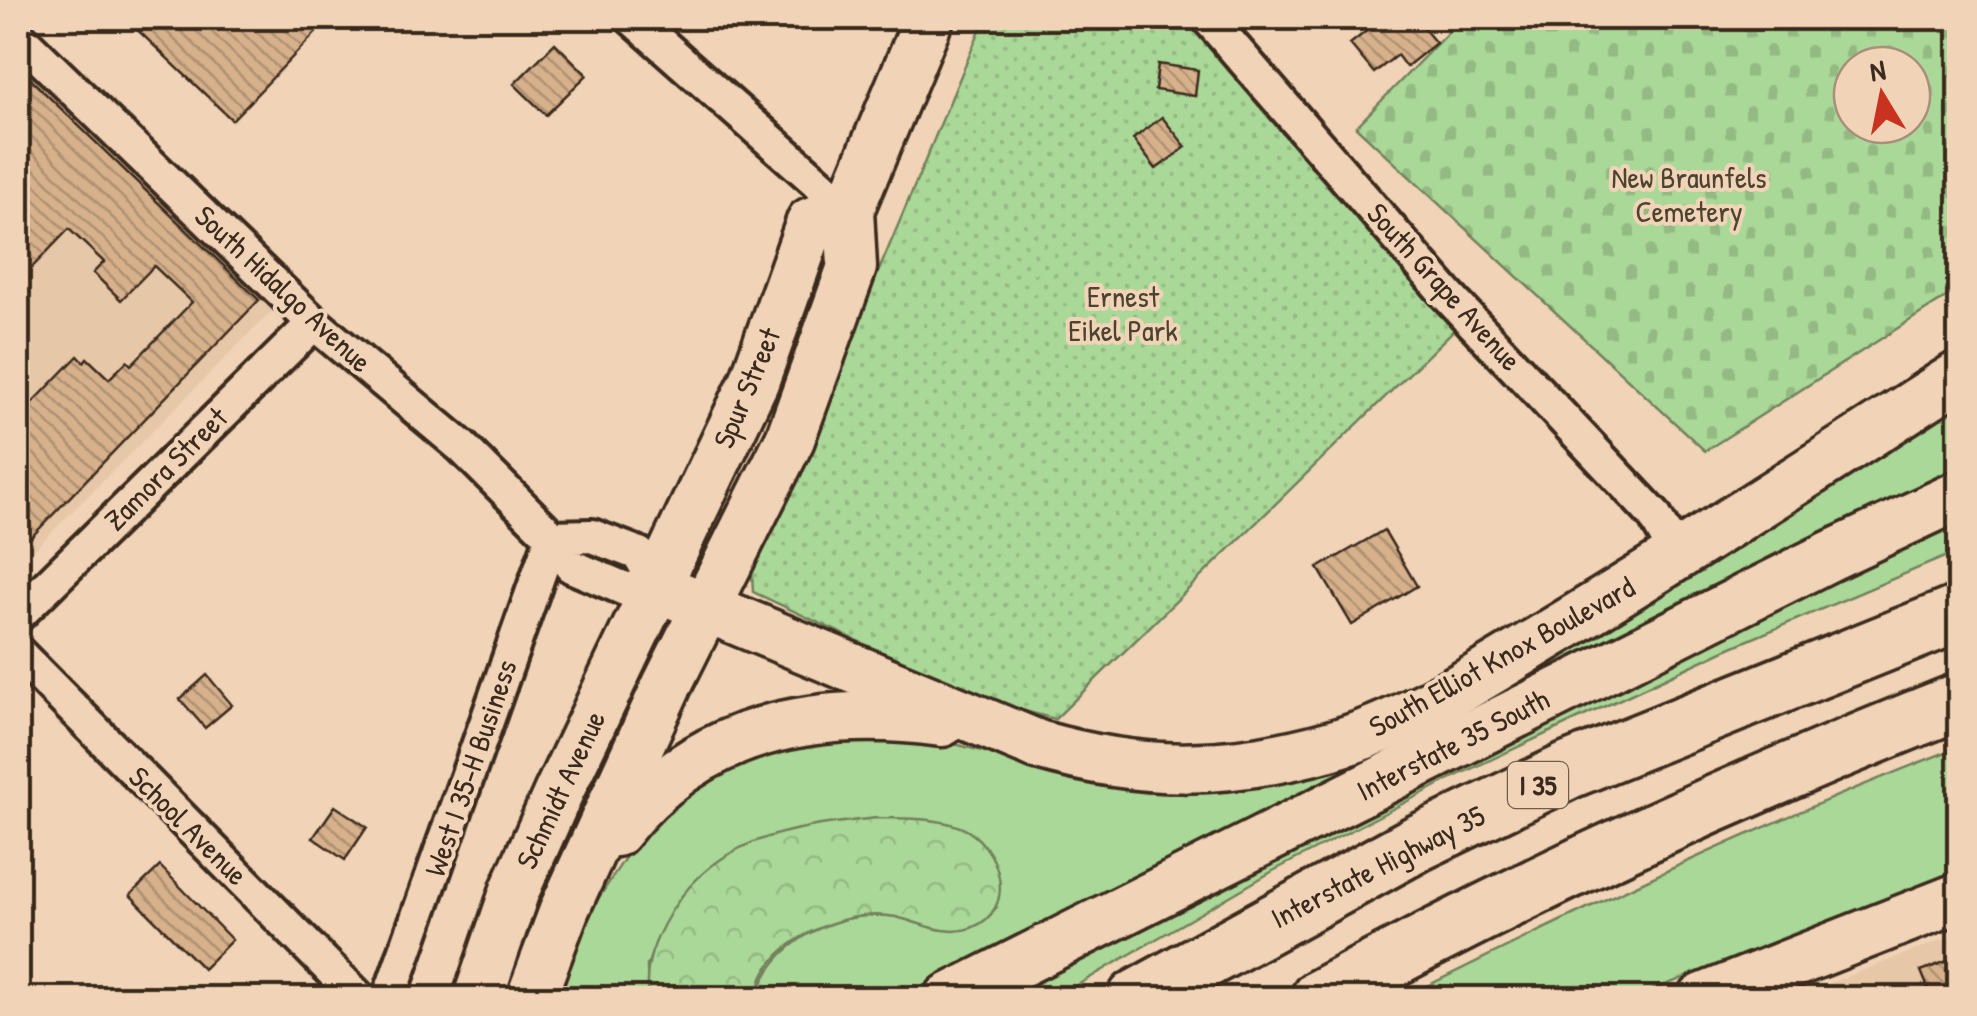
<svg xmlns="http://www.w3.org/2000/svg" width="1977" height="1016" viewBox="0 0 1977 1016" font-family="'Patrick Hand',sans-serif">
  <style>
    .built { fill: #e6c7a7 }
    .green { fill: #aad898; stroke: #72815b; stroke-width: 2.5 }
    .forest { fill: url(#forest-crowns); stroke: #72815b; stroke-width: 2.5 }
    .cemetery { fill: url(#cemetery-stones); stroke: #72815b; stroke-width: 2.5; fill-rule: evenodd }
    .park { fill: url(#park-dots); stroke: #72815b; stroke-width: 2.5 }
    .building { fill: url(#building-back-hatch); stroke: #3b2a1e; stroke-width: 2.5 }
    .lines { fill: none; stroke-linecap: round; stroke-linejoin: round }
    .street-casing { stroke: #3b2a1e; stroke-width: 40 }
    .secondary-casing { stroke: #3b2a1e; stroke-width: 55 }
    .highway-casing { stroke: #3b2a1e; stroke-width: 62 }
    .street { stroke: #f1d4b8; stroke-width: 32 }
    .secondary { stroke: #f1d4b8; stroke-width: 48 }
    .highway { stroke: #f1d4b8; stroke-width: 55 }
    .labels { text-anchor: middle; stroke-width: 8; stroke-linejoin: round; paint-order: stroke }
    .shield { fill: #f1d4b8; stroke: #725d4c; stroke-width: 2.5 }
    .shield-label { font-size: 28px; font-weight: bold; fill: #3b2a1e }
    .park-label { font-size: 30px; fill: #4c4430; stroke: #f1d4b8 }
    .street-label { font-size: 30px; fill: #3b2a1e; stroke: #f1d4b8 }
  </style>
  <defs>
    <pattern id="forest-crowns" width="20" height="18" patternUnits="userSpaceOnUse" patternTransform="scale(2.5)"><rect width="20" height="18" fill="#aad898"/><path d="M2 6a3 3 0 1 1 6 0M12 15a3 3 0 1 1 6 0" fill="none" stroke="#93ba83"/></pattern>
    <pattern id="cemetery-stones" width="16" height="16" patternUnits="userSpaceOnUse" patternTransform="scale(2.5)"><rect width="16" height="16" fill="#aad898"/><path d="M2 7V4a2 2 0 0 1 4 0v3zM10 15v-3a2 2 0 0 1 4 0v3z" fill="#93ba83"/></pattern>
    <pattern id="park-dots" width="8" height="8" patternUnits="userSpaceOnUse" patternTransform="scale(2.5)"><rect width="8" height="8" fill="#aad898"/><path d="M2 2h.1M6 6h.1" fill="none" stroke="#93ba83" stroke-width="1.8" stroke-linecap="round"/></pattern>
    <pattern id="building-back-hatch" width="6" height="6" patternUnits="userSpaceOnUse" patternTransform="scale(2.5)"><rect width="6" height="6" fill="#d6b18b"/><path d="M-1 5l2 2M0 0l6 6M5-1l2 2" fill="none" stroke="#af9071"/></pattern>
  </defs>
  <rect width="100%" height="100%" fill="#f1d4b8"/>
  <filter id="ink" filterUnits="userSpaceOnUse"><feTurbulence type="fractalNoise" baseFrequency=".01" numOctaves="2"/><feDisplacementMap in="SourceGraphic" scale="20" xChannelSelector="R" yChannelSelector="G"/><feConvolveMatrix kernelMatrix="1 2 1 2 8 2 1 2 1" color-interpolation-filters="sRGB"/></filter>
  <g filter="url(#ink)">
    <g class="built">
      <polygon points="18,45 281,302 18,566"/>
      <polygon points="1959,933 1959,998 1792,998"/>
    </g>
    <g class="green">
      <path d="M1959,395V472L1867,515L908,998H756C773,943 832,911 890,916C933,921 959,947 996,908L672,910L647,965L648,998H558L580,938L598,899L630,850L663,814L707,782L771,744L909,732L1066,773L1237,786Z"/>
      <polygon points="1959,511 1959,551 1725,650 1458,775 1273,871 1055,998 986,998"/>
      <path d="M1959,747V871L1632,998H1403C1585,907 1769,820 1959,747Z"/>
    </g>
    <path class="forest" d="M877,818C904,819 934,817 960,827C1000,843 1020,910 971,928C946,937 921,923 896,917C851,908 784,934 763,976C760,983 758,992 756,998H648C644,970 651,949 664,924C710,836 788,828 877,818Z"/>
    <path class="cemetery" d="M1462,18H1959V289L1705,451L1356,127ZM1852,65H1912V125H1852Z"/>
    <polygon class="park" points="985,18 1187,18 1458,326 1055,719 983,700 753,592 752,573"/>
    <g class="building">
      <polygon points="125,18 330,18 232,120"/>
      <polygon points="1383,18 1415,18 1436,43 1406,67 1397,55 1374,73 1350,44"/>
      <polygon points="555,43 587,75 546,115 514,84"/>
      <polygon points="1158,64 1198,70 1195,96 1155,90"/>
      <polygon points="18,67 259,300 18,551 18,418 78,356 84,362 87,358 109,379 127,361 131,365 192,302 154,266 121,300 93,273 104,262 69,229 18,282"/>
      <polygon points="1162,117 1186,147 1156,169 1133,139"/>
      <polygon points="1384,530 1417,586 1352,625 1318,568"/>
      <polygon points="207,675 232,705 205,728 180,699"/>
      <polygon points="335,806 367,827 345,860 313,838"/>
      <polygon points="160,866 232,940 203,969 130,895"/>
      <polygon points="1960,956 1960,998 1932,998 1921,971"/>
    </g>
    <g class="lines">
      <defs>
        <g id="street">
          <polyline points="632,18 849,210"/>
          <polyline points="1208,18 1448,296 1654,515 1678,557"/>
          <polyline points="18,36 314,323 462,447 552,537 571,566 625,589 657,587 639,554 592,536 552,537"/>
          <polyline points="18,615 314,323"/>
          <polyline points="18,653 359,998"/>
          <polyline points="389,998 552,537"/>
        </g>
        <g id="secondary">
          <path d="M657,587L1038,745C1142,775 1224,775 1329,746C1410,724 1485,673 1557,630C1693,548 1826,461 1960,375"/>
          <path d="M616,832C698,727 816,705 942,722"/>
          <polyline points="478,998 515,890 559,791 754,382 811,222 849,210"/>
          <polyline points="531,998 565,908 667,685 790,439 852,267 849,210 929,18"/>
          <polyline points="949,998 1830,556 1960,495"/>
          <polyline points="1703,998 1960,897"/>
        </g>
        <g id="highway">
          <polyline points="1136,998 1418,843 1570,770 1960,613"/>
          <path d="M1319,998C1526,885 1740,788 1960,701"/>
        </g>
      </defs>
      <use href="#street" class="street-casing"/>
      <use href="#secondary" class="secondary-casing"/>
      <use href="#highway" class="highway-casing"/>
      <use href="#street" class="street"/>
      <use href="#secondary" class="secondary"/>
      <use href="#highway" class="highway"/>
    </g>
  </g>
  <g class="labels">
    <rect class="shield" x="1508" y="762" width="60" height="46" rx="8"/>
    <g class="shield-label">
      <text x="1538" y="795">I 35</text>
    </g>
    <g class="park-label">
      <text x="1689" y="188">New Braunfels<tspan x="1689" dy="34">Cemetery</tspan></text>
      <text x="1123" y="307">Ernest<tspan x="1123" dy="34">Eikel Park</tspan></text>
    </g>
    <g class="street-label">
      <text transform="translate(1444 287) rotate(48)" y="10">South Grape Avenue</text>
      <text transform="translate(283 289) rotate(43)" y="10">South Hidalgo Avenue</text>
      <text transform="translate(747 388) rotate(-67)" y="10">Spur Street</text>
      <text transform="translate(166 469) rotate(-45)" y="10">Zamora Street</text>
      <text transform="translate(1502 657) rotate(-29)" y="10">South Elliot Knox Boulevard</text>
      <text transform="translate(1453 745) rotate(-27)" y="10">Interstate 35 South</text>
      <text transform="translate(471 768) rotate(-71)" y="10">West I 35-H Business</text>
      <text transform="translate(561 790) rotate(-65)" y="10">Schmidt Avenue</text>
      <text transform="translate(188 826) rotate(45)" y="10">School Avenue</text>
      <text transform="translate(1378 867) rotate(-27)" y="10">Interstate Highway 35</text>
    </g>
  </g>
  <rect width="1977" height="1016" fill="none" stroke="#f1d4b8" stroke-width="60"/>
  <rect x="30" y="30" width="1917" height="956" fill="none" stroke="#3b2a1e" stroke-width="4" filter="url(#ink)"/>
  <g transform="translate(1882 95) rotate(350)"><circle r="48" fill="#f1d4b8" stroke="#a8907a" stroke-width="2.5"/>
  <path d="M0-8L18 38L0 25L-18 38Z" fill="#c8321e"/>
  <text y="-15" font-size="28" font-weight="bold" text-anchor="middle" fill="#3b2a1e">N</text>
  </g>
</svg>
